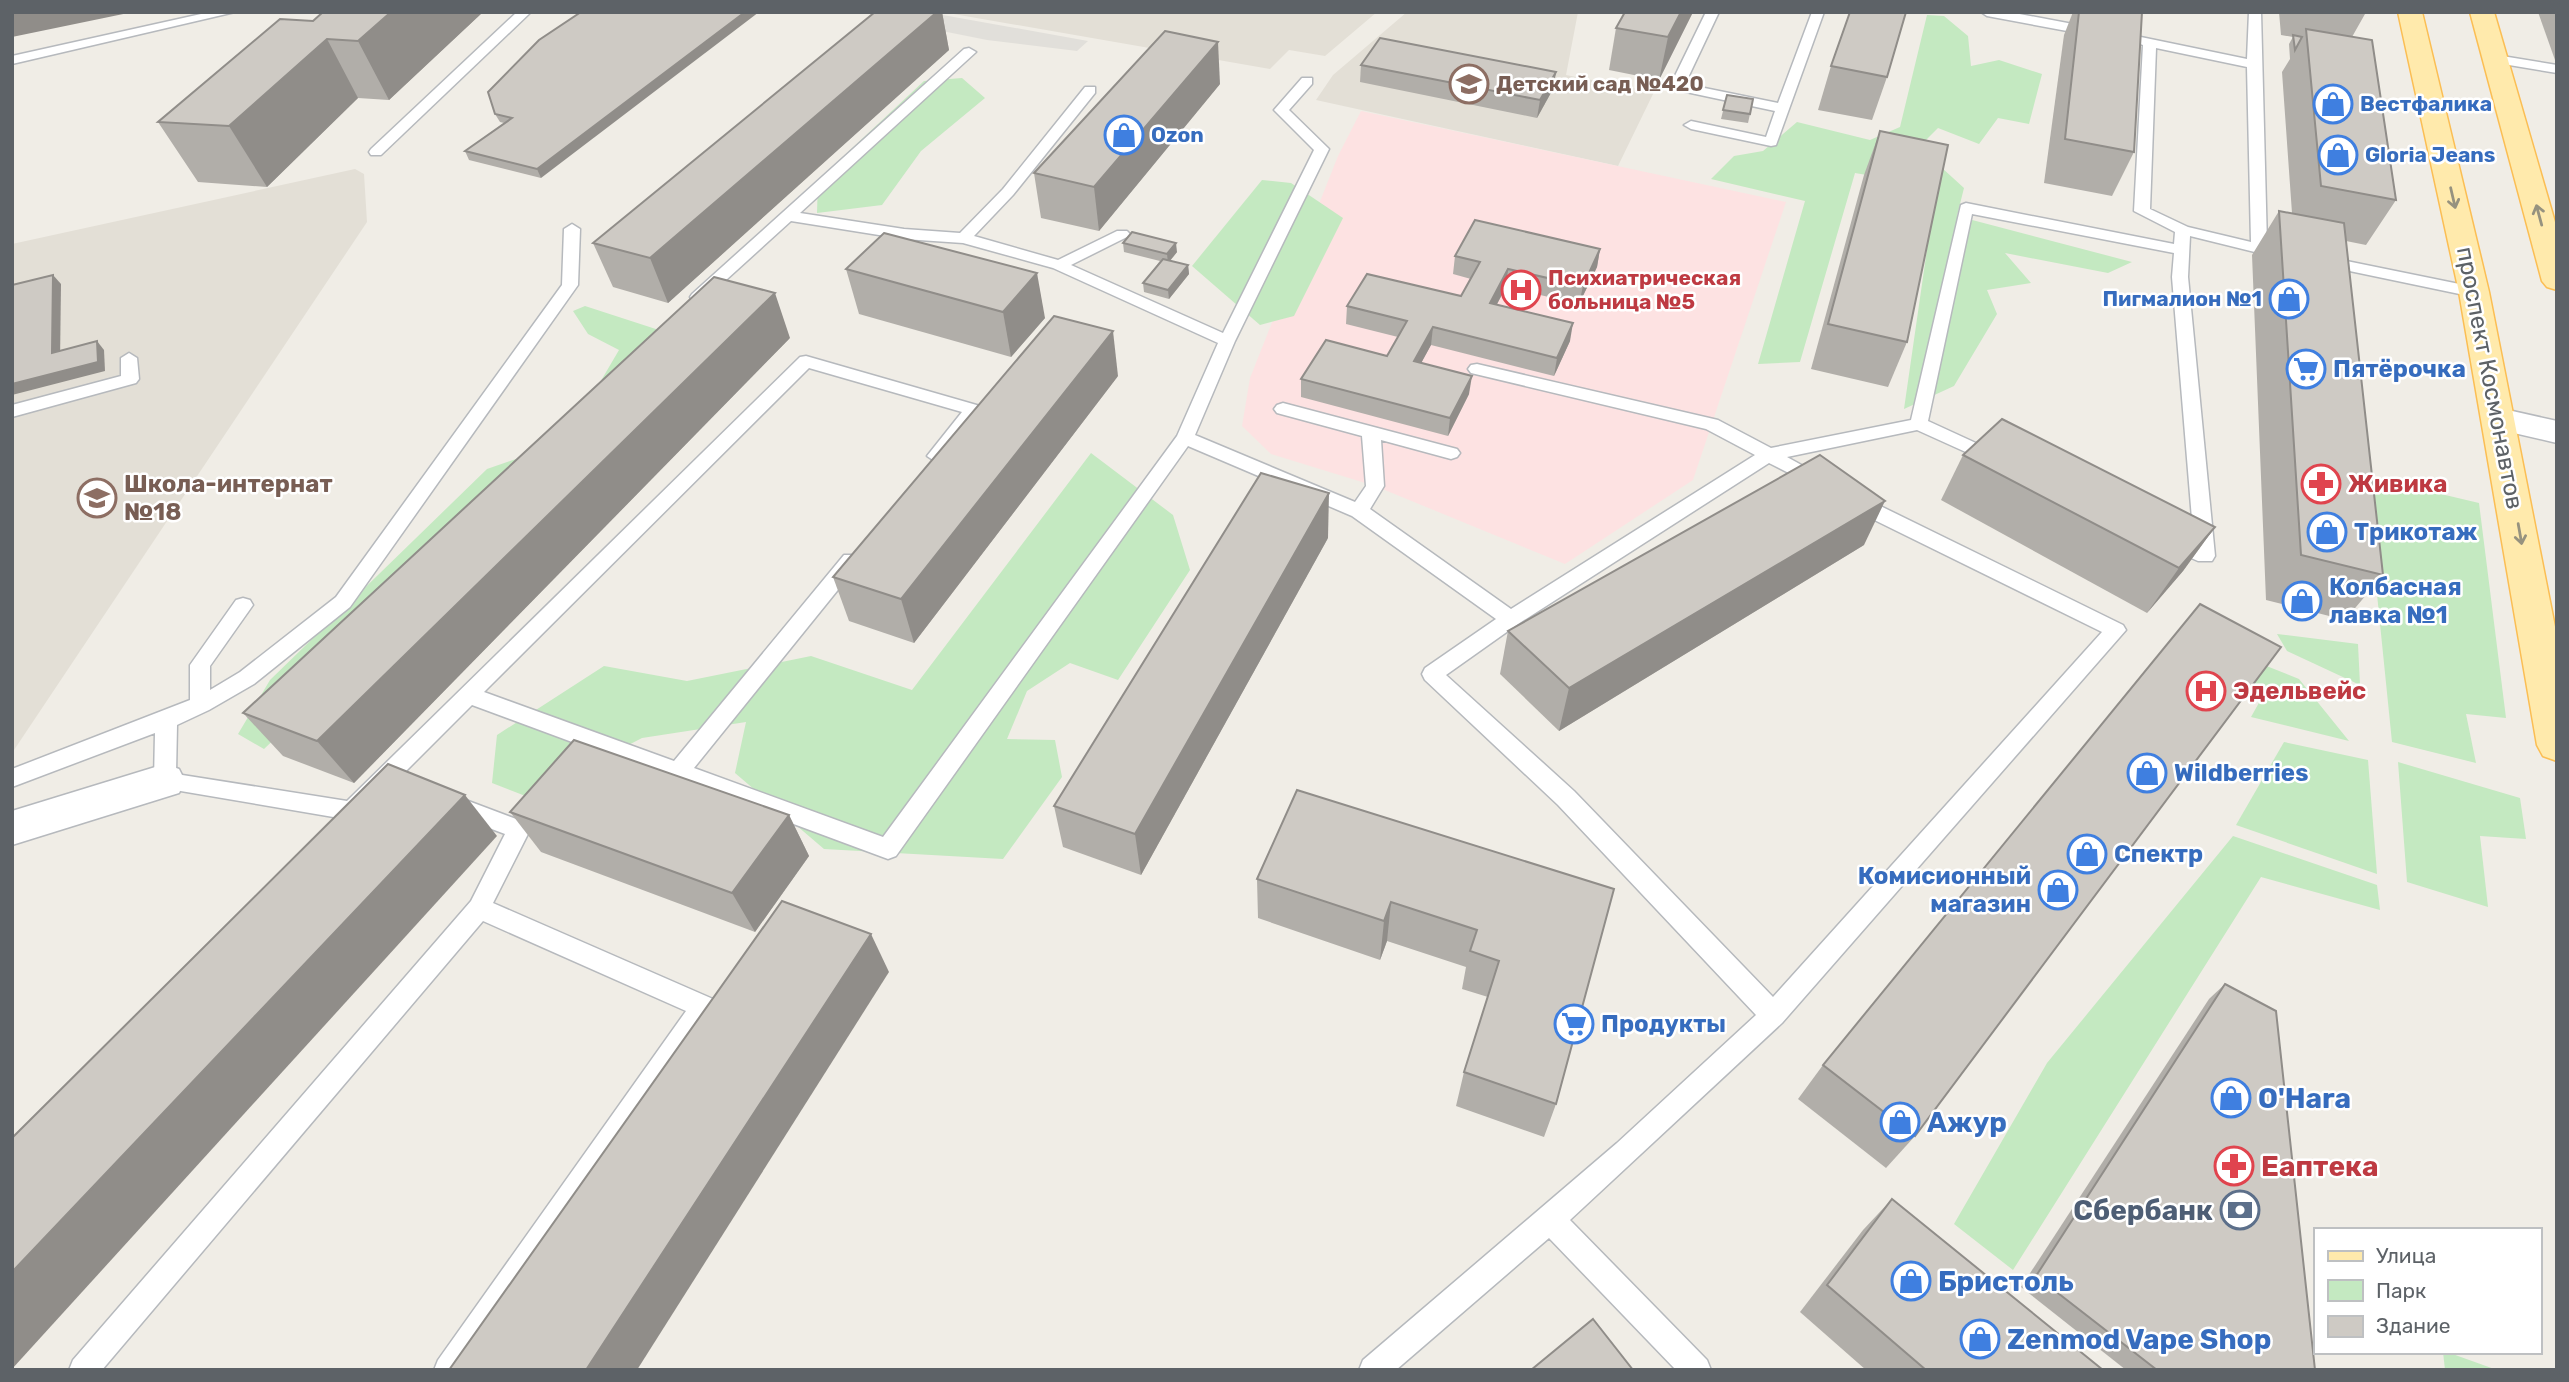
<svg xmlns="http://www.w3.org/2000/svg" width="2569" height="1382" viewBox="0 0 2569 1382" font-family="Rubik,sans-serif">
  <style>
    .industrial { fill: #e1dfda }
    .education { fill: #e3dfd6 }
    .medical { fill: #fde2e2 }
    .green { fill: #c4e9c1 }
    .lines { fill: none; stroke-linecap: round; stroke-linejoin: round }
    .service-casing { stroke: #b6b9bd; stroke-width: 3 }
    .minor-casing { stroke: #b6b9bd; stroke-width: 3 }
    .tertiary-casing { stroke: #b6b9bd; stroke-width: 3 }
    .primary-casing { stroke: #fbbe54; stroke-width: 3 }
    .service { fill: #fff; fill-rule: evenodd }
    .minor { fill: #fff; fill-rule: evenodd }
    .tertiary { fill: #fff; fill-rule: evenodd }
    .primary { fill: #ffeaac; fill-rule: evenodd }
    .wall { fill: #b1aea9 }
    .shaded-wall { fill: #908d89 }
    .building { fill: #cecac4; stroke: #908d89; stroke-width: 2 }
    .oneway { stroke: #96927f }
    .labels { text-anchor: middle; stroke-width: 5; stroke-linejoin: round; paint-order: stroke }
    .far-education-label { font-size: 21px; font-weight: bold; fill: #785e54; stroke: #fff; text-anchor: start }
    .far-shop-label { font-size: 21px; font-weight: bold; fill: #366cbe; stroke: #fff; text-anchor: start }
    .far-health-label { font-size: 21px; font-weight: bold; fill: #be3a42; stroke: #fff; text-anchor: start }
    .shop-label { font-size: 24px; font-weight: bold; fill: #366cbe; stroke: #fff; text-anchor: start }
    .street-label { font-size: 24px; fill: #5d6267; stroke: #fff }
    .education-label { font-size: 24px; font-weight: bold; fill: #785e54; stroke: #fff; text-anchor: start }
    .health-label { font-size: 24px; font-weight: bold; fill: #be3a42; stroke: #fff; text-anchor: start }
    .near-shop-label { font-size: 28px; font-weight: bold; fill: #366cbe; stroke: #fff; text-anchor: start }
    .near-health-label { font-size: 28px; font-weight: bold; fill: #be3a42; stroke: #fff; text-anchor: start }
    .near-service-label { font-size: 28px; font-weight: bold; fill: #4e5e75; stroke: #fff; text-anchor: end }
  </style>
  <rect width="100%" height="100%" fill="#f0ede6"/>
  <polygon class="industrial" points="926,12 1088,41 1077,51 987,40 912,25"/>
  <g class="education">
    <polygon points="942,12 1377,12 1325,56 1289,50 1270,69"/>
    <polygon points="1407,12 1578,12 1566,75 1654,92 1618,166 1316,100 1333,75"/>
    <polygon points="355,169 364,174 367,222 12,753 12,244"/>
  </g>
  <polygon class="medical" points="1361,111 1786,202 1693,480 1565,564 1375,486 1271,454 1242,426 1250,378 1338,156"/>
  <g class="green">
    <polygon points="1927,15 1944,16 1968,36 1971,66 1999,60 2042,74 2029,124 1998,118 1979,144 1938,128 1919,147 1964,188 1957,216 2132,262 2108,273 2005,253 2031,283 1987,290 1997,314 1954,386 1904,409 1936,187 1855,173 1800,362 1758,364 1805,201 1711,179 1734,156 1763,151 1797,122 1870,140 1900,127"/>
    <polygon points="962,78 985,98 921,151 882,205 817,213 818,180 924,81"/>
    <polygon points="1262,180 1291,183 1343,218 1294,316 1260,325 1192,266"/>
    <polygon points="585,306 665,332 658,373 264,749 238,734 270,680 487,469 565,442 619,350 588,334 573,311"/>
    <polygon points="1091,453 1173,515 1190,570 1118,680 1070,663 1027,691 1007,739 1055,740 1062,777 1003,859 824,849 735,773 746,722 642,738 528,797 492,783 497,735 604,666 687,681 811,656 912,690"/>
    <polygon points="2365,476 2479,503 2506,718 2466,714 2476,763 2392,742"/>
    <polygon points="2277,634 2358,644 2360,685 2287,651"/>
    <polygon points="2264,665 2299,679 2349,741 2251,717 2265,692 2243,679"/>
    <polygon points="2284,742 2368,760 2377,874 2236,825"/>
    <polygon points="2398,762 2520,798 2526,839 2480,836 2488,907 2407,882"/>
    <polygon points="2233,836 2377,885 2380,910 2261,877 2013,1270 1954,1224 2047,1063"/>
    <polygon points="2443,1352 2447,1352 2497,1370 2445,1370"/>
  </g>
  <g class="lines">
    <defs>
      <g id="service">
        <polygon points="210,12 235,12 12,64 12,56"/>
        <polygon points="517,12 531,12 381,155 371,155 369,152 371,149"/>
        <polygon points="1706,12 1719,12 1685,84 1778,103 1812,12 1824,12 1776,145 1771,146 1691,129 1684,125 1691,121 1766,137 1775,111 1672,89 1670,86"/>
        <polygon points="1981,12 2009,12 2094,28 2101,32 2094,36 1987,16"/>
        <path d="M2249,12H2261L2267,245L2289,251L2291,254L2283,259L2190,236L2188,277L2215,556L2212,561H2198L2164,546L2161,541L2164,536L2171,534L2194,543L2172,277L2174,253L1972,214L1928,421L2002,455L2005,459L2002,463H1990L1917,430L1787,457L1825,478L1827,482L1825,486L1818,488L1769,463L1518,624L1446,675L1574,791L1773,997L2102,632L1848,507L1846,502L1848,497H1862L2123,625L2126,630L1782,1023L1570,1220L1707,1360L1711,1370H1676L1549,1238L1396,1370H1359L1363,1360L1617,1143L1756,1015L1558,805L1425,680L1422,674L1425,668L1496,619L1352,516L1188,446L896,856L888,859L472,705L359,818L351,820L157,787L154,781L155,733L12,787V769L190,700V665L236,600L243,598L250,600L253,605L210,666V690L240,672L336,597L562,285L564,229L572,224L580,229L578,285L350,607L254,684L209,710L177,725L176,774L347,801L800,357L806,356L980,406L983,410L942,460L936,462L927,456L962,412L809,368L484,692L674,761L844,555H858L861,560L858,565L694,768L883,837L1177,436L1218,343L1053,268L963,243L904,239L791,221L704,300H692L690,297L692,294L964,49L969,48L976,52L800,213L904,229L960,233L1003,189L1085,87H1095V93L1013,195L974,236L1058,260L1117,231H1127L1130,234L1127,237L1071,265L1223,333L1314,150L1274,110L1302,78H1312V84L1289,110L1329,149L1235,341L1195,435L1355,502L1366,486L1362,436L1277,413L1274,409L1277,405L1283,403L1457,449L1460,453L1457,457L1451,459L1381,440L1384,486L1370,509L1511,609L1755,455L1706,429L1471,373L1468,369L1471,365L1477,364L1718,420L1771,448L1911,420L1961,205L1966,203L2174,244L2175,232L2134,211L2143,45L2129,40L2136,36L2247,59ZM2156,48L2247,67L2251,242L2188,227L2150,209Z"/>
        <polygon points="2496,55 2557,65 2557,73 2491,62 2491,56"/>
        <polygon points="2322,256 2474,287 2482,292 2474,297 2316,264 2314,261"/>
        <polygon points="129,353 137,358 139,379 136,383 12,417 12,405 121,376 121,358"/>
        <polygon points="455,796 527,823 530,830 493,903 713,999 716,1007 713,1015 466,1370 434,1370 438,1360 686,1011 483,921 102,1370 69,1370 73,1360 471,901 505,834 447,812 444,805 447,798"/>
      </g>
      <polygon id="minor" points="165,764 179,769 185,781 179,793 12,845 12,811"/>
      <polygon id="tertiary" points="2499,408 2557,421 2557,443 2488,427 2483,419 2488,411"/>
      <g id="primary">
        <polygon points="2398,12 2422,12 2489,292 2557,637 2557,761 2543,756 2537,745 2459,292"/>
        <polygon points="2470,12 2494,12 2557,229 2557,290 2547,287 2542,281"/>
      </g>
    </defs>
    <use href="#service" class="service-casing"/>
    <use href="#minor" class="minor-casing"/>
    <use href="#tertiary" class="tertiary-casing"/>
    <use href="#primary" class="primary-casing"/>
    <use href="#service" class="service"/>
    <use href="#minor" class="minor"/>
    <use href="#tertiary" class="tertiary"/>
    <use href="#primary" class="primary"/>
  </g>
  <g class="wall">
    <polygon points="483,12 389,100 358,98 267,187 198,182 158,122 313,21"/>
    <polygon points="875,12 942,12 949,50 668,303 613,287 593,243"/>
    <polygon points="1625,12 1693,12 1659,80 1609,70 1616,28"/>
    <polygon points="2073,12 2142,12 2134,152 2112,196 2044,183 2064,35"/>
    <polygon points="2279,12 2365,12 2365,14 2352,37 2396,200 2366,245 2346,241 2383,575 2345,620 2266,600 2252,255 2279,211 2292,213 2282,72 2290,59 2289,44 2293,37 2281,35"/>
    <polygon points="2538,12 2557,12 2557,61 2555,60"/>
    <polygon points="539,40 541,178 469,160 465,151 504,123 500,122 495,114"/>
    <polygon points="1361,65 1556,72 1553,89 1537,118 1360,82"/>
    <polygon points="1831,66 1887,77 1872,120 1818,110"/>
    <polygon points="1220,84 1099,231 1041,218 1034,173"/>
    <polygon points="1727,95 1750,114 1748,123 1721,119"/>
    <polygon points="1880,131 1907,342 1888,387 1811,369 1864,175"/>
    <polygon points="1123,243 1177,252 1170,261 1188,265 1189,274 1169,299 1144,292 1143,283 1160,261 1124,252"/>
    <polygon points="1600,249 1597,267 1579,304 1506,287 1497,304 1570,341 1554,376 1431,345 1421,363 1469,394 1448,436 1301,397 1301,379 1387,356 1398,337 1346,324 1347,306 1461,296 1471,279 1453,274 1455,256"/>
    <polygon points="846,269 1045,318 1011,357 859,314"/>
    <polygon points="790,338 354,783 283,756 243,713"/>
    <polygon points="1118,376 914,643 849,621 833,577"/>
    <polygon points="1963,455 2215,527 2183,571 2147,613 1941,500"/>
    <polygon points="1328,538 1141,875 1063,847 1054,806"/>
    <polygon points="1864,545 1559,731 1500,674 1508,631"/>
    <polygon points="510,812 789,815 809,856 755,932 541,852"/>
    <polygon points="1257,879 1614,889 1556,1104 1544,1137 1456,1106 1464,1072 1488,997 1462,989 1466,967 1387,941 1380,960 1258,918"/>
    <polygon points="2225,984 2315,1370 2126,1370 2021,1287 2209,999"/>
    <polygon points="1823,1065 1915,1136 1886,1168 1798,1099"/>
    <polygon points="1892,1199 2103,1370 1866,1370 1800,1312 1863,1230"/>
  </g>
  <g class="shaded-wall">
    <polygon points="12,12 133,12 12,37"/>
    <polygon points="391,12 483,12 389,100 358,41"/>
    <polygon points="745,12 759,12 541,178 537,169"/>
    <polygon points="937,12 942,12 949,50 668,303 650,258"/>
    <polygon points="1681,12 1693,12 1659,80 1668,37"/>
    <polygon points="327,39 358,98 267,187 229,126"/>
    <polygon points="1218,42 1220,84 1099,231 1094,187"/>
    <polygon points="1556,72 1553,89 1537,118 1540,100"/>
    <polygon points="1176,243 1177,252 1168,263 1167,254"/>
    <polygon points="1600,249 1597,267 1579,304 1583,286"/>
    <polygon points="1188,265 1189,274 1169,299 1168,290"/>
    <polygon points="1508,269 1506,287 1488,321 1490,303"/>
    <polygon points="1037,273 1045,318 1011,357 1003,312"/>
    <polygon points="53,275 61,284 60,362 52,353"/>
    <polygon points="775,293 790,338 354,783 317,741"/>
    <polygon points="1573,323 1570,341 1554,376 1557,358"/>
    <polygon points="1433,327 1431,345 1412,380 1414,361"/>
    <polygon points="1113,331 1118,376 914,643 901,599"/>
    <polygon points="97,341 104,350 105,371 12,395 12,384"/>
    <polygon points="1472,376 1469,394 1448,436 1450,418"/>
    <polygon points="1329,493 1328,538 1141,875 1135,834"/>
    <polygon points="1885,501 1864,545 1559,731 1569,688"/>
    <polygon points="2215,527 2183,571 2147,613 2179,568"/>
    <polygon points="465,795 497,836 12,1369 12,1272"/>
    <polygon points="789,815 809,856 755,932 732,893"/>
    <polygon points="1391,902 1387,941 1380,960 1384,921"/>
    <polygon points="871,934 889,972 637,1370 586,1370"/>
  </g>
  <g class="building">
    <polygon points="323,12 391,12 358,41 327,39 229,126 158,122 280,19 313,21"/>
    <polygon points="581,12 745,12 537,169 465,151 512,118 495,114 488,92 539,40"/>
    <polygon points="875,12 937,12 650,258 593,243"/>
    <polygon points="1625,12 1681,12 1668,37 1616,28"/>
    <polygon points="1850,12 1906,12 1887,77 1831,66"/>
    <polygon points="2079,12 2142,12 2134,152 2065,139"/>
    <polygon points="2306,29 2372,40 2396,200 2321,186"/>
    <polygon points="1165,31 1218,42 1094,187 1034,173"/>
    <polygon points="2293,35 2302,37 2295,50"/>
    <polygon points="1380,38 1556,72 1540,100 1361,65"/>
    <polygon points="1727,95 1753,99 1750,114 1723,110"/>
    <polygon points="1880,131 1948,145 1907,342 1828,324"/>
    <polygon points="2279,211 2344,223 2383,575 2301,555"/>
    <polygon points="1475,220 1600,249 1583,286 1508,269 1490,303 1573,323 1557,358 1433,327 1414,361 1472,376 1450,418 1301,379 1326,340 1387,356 1407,321 1347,306 1367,274 1461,296 1480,262 1455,256"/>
    <polygon points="1132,232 1176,243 1167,254 1123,243"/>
    <polygon points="884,233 1037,273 1003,312 846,269"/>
    <polygon points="1163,259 1188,265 1168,290 1143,283"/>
    <polygon points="53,275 52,353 97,341 98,362 12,384 12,285"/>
    <polygon points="714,277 775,293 317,741 243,713"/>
    <polygon points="1054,316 1113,331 901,599 833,577"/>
    <polygon points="2002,419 2215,527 2179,568 1963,455"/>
    <polygon points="1820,455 1885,501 1569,688 1508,631"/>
    <polygon points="1261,473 1329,493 1135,834 1054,806"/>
    <polygon points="2200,604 2281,647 1915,1136 1823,1065"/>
    <polygon points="574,740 789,815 732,893 510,812"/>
    <polygon points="388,764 465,795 12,1272 12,1138"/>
    <polygon points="1297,790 1614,889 1556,1104 1464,1072 1499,961 1470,951 1477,930 1391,902 1384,921 1257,879"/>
    <polygon points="782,901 871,934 586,1370 449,1370"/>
    <polygon points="2225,984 2276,1011 2315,1370 2157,1370 2036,1276"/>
    <polygon points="1892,1199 2103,1370 1926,1370 1827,1285"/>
    <polygon points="1593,1319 1633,1370 1531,1370"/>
  </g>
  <defs><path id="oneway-shaft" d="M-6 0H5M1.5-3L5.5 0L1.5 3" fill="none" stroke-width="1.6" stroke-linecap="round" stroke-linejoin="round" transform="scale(1.75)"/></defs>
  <g class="oneway">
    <use href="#oneway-shaft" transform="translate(2453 198) rotate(77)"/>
    <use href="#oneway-shaft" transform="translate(2539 215) rotate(-105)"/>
    <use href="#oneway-shaft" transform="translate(2520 534) rotate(80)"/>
  </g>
  <defs>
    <symbol id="school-ring" viewBox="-11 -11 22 22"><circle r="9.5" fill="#fff" stroke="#8d6e63" stroke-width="1.5"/><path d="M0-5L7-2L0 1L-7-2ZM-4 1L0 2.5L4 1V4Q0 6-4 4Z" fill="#8d6e63"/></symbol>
    <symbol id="shop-ring" viewBox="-11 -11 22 22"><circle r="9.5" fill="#fff" stroke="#3f7fe0" stroke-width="1.5"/><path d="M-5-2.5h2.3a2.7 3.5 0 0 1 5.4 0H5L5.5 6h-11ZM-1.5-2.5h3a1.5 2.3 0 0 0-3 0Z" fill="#3f7fe0"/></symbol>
    <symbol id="hospital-ring" viewBox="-11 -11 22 22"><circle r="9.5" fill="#fff" stroke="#e0444e" stroke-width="1.5"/><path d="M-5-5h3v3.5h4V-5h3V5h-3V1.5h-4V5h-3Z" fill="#e0444e"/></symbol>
    <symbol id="supermarket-ring" viewBox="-11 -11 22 22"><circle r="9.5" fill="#fff" stroke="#3f7fe0" stroke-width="1.5"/><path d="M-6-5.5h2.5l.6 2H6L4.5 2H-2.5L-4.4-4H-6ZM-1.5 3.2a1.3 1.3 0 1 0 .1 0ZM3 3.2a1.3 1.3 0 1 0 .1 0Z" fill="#3f7fe0"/></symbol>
    <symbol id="pharmacy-ring" viewBox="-11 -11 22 22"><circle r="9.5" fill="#fff" stroke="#e0444e" stroke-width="1.5"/><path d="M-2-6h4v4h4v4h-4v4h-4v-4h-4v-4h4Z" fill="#e0444e"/></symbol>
    <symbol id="bank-ring" viewBox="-11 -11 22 22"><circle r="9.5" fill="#fff" stroke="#5c6f8a" stroke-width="1.5"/><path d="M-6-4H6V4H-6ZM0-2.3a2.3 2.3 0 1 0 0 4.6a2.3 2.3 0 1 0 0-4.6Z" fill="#5c6f8a"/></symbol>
  </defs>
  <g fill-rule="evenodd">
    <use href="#school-ring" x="1447" y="62" width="44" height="44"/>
    <use href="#shop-ring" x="2311" y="82" width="44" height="44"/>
    <use href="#shop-ring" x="1102" y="113" width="44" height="44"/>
    <use href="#shop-ring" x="2316" y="133" width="44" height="44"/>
    <use href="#hospital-ring" x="1499" y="268" width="44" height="44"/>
    <use href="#shop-ring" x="2267" y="277" width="44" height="44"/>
    <use href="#supermarket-ring" x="2284" y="347" width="44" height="44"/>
    <use href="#pharmacy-ring" x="2299" y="462" width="44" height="44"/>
    <use href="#school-ring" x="75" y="476" width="44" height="44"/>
    <use href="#shop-ring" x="2305" y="510" width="44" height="44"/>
    <use href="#shop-ring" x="2280" y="579" width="44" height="44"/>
    <use href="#hospital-ring" x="2184" y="669" width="44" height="44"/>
    <use href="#shop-ring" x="2125" y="751" width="44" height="44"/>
    <use href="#shop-ring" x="2065" y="832" width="44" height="44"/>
    <use href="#shop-ring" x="2036" y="868" width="44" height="44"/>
    <use href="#supermarket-ring" x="1552" y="1002" width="44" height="44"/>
    <use href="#shop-ring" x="2209" y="1076" width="44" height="44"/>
    <use href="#shop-ring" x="1878" y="1100" width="44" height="44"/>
    <use href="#pharmacy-ring" x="2212" y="1144" width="44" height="44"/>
    <use href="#bank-ring" x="2218" y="1188" width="44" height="44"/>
    <use href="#shop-ring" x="1889" y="1259" width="44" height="44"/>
    <use href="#shop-ring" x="1958" y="1317" width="44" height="44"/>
  </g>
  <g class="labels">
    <g class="far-education-label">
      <text x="1496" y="91">Детский сад №420</text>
    </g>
    <g class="far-shop-label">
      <text x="2360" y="111">Вестфалика</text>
      <text x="1151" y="142">Ozon</text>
      <text x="2365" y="162">Gloria Jeans</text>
      <text x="2262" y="306" text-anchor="end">Пигмалион №1</text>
    </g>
    <g class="far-health-label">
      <text x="1548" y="285">Психиатрическая<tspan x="1548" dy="24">больница №5</tspan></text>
    </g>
    <g class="shop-label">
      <text x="2333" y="377">Пятёрочка</text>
      <text x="2354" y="540">Трикотаж</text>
      <text x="2329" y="595">Колбасная<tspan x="2329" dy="28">лавка №1</tspan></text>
      <text x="2174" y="781">Wildberries</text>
      <text x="2114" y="862">Спектр</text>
      <text x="2031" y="884" text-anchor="end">Комисионный<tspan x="2031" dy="28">магазин</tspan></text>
      <text x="1601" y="1032">Продукты</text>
    </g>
    <g class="street-label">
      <text transform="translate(2490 378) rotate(79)" y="8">проспект Космонавтов</text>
    </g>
    <g class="education-label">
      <text x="124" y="492">Школа-интернат<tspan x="124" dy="28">№18</tspan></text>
    </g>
    <g class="health-label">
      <text x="2348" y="492">Живика</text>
      <text x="2233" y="699">Эдельвейс</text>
    </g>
    <g class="near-shop-label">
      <text x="2258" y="1108">O'Hara</text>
      <text x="1927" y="1132">Ажур</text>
      <text x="1938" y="1291">Бристоль</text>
      <text x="2007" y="1349">Zenmod Vape Shop</text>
    </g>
    <g class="near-health-label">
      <text x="2261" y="1176">Еаптека</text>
    </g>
    <g class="near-service-label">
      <text x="2213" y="1220">Сбербанк</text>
    </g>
  </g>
  <rect width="2569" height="1382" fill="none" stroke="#5d6267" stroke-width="28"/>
  <rect x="2314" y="1228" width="228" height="126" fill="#ffffff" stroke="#bec0c2" stroke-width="2"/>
  <rect x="2328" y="1251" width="35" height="10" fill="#ffeaac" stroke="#bec0c2" stroke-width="2"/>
  <text x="2376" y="1263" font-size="21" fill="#5d6267">Улица</text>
  <rect x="2328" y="1280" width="35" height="21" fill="#c4e9c1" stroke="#bec0c2" stroke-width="2"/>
  <text x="2376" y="1298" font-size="21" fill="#5d6267">Парк</text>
  <rect x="2328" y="1316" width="35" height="21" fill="#cecac4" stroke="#bec0c2" stroke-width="2"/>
  <text x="2376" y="1333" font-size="21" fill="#5d6267">Здание</text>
</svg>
